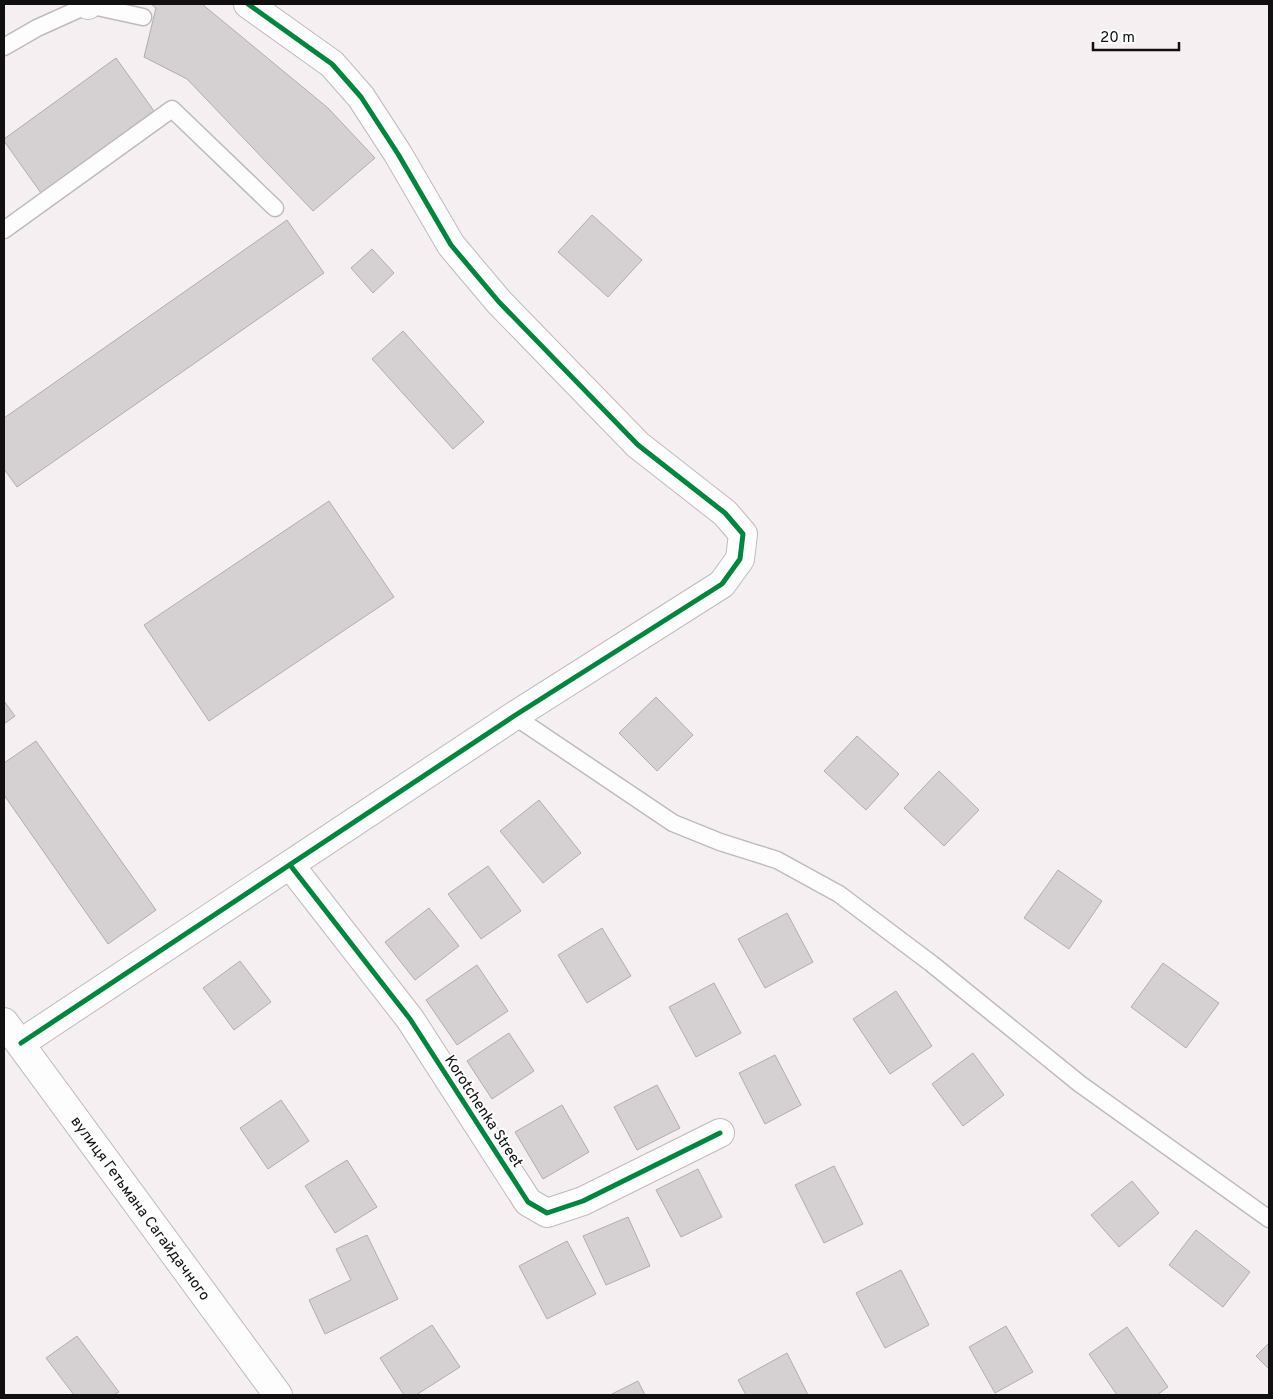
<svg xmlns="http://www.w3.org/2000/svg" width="1273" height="1399" viewBox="0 0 1273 1399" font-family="Overpass,sans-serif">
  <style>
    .building { fill: #d5d0d2; stroke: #b1adaf }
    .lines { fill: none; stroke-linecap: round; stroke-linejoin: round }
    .lane-casing { stroke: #bfbbbd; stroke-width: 19 }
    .street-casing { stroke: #bfbbbd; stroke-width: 30 }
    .secondary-casing { stroke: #bfbbbd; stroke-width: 30 }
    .lane { stroke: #fefdfd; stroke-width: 16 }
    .street { stroke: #fefdfd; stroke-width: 28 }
    .secondary { stroke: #fefdfd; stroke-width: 28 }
    .cycleway-casing { stroke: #fff; stroke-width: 8 }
    .cycleway { stroke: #00873e; stroke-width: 5 }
    .labels { text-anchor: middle; stroke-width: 4; stroke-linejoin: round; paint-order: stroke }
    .street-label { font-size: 15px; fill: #120f10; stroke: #fff }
  </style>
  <rect width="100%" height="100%" fill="#f5eff2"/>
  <g class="building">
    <polygon points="151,4 202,4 328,108 375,158 313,211 187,79 144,57 156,8"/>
    <polygon points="116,58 154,111 41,193 4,141 4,139"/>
    <polygon points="592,215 642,260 608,297 558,252"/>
    <polygon points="287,220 324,273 17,487 4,469 4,418"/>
    <polygon points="372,249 394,273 373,293 351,268"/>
    <polygon points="403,331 484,422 453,449 372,359"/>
    <polygon points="329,501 394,597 209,721 144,625"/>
    <polygon points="656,697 693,735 657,771 619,733"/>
    <polygon points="4,701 15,716 4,724"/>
    <polygon points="857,736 899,774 866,810 824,771"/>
    <polygon points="36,741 156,910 108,944 4,795 4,763"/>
    <polygon points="939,771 979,810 944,846 904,808"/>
    <polygon points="539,800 581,853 543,883 500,831"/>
    <polygon points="488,866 521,911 481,939 448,894"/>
    <polygon points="1058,870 1102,901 1069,949 1024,918"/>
    <polygon points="429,908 459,946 415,980 385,942"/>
    <polygon points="787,913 813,962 765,988 738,939"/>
    <polygon points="602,928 631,976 587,1003 558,955"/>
    <polygon points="240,961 271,1002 234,1030 203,988"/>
    <polygon points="1163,963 1219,1003 1186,1048 1131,1007"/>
    <polygon points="477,965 508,1011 457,1045 426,1000"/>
    <polygon points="714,983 741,1033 696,1057 669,1007"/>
    <polygon points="896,991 932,1046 890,1074 853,1019"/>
    <polygon points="509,1033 534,1071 492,1099 467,1061"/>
    <polygon points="973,1053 1004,1095 963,1126 932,1084"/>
    <polygon points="775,1055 801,1105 765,1124 739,1073"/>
    <polygon points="657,1085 680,1128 637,1150 614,1107"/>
    <polygon points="281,1100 309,1141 268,1169 240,1128"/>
    <polygon points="562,1105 589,1152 543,1179 515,1132"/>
    <polygon points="347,1160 377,1207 335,1233 305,1186"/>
    <polygon points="834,1166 863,1224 824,1243 795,1185"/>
    <polygon points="698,1169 722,1217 681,1237 656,1190"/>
    <polygon points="1132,1181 1159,1213 1119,1247 1091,1215"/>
    <polygon points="628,1217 650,1266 606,1285 583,1236"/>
    <polygon points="1196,1230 1250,1272 1223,1307 1169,1265"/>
    <polygon points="367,1235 398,1299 325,1334 309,1300 351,1280 336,1249"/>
    <polygon points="567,1241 596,1294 547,1319 519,1266"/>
    <polygon points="901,1270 929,1325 885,1348 856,1293"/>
    <polygon points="432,1325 460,1367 416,1395 404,1395 380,1358"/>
    <polygon points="1006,1326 1033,1372 995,1393 969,1347"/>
    <polygon points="1127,1327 1168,1387 1157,1395 1117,1395 1089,1354"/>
    <polygon points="77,1336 119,1392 113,1395 74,1395 46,1358"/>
    <polygon points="1269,1343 1269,1369 1256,1356"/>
    <polygon points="787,1353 808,1395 746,1395 738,1380"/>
    <polygon points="638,1381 645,1395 610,1395"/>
  </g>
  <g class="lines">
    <defs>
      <g id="lane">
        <polyline points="4,47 37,28 88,5 143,17"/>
        <polyline points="4,230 172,109 275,208"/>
        <polyline points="514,716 673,823 720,842 777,860 839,894 932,964 1080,1084 1269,1219"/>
      </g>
      <g id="street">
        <polyline points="87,4 88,5"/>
        <polyline points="290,865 410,1019 528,1202 547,1213 583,1201 720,1133"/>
        <polyline points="21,1043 514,716 722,584 740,559 743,534 725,513 638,445 499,302 451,245 398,154 361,97 332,64 248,4"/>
      </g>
      <g id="secondary">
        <path id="s1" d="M4,1022L278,1395"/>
      </g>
    </defs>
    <use href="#lane" class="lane-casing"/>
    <use href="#street" class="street-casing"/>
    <use href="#secondary" class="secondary-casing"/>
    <use href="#lane" class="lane"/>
    <use href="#street" class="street"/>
    <use href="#secondary" class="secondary"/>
    <defs>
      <g id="cycleway">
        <polyline points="290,865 410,1019 528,1202 547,1213 583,1201 720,1133"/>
        <polyline points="21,1043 514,716 722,584 740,559 743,534 725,513 638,445 499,302 451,245 398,154 361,97 332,64 248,4"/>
      </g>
    </defs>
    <use href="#cycleway" class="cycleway-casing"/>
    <use href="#cycleway" class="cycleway"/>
  </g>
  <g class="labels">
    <g class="street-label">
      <text transform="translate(484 1111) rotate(57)" y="5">Korotchenka Street</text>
      <text dy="5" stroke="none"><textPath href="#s1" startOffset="231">вулиця Гетьмана Сагайдачного</textPath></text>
    </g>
  </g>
  <rect width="1273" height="1399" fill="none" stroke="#120f10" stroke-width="10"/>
  <path d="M1093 42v8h86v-8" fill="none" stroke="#120f10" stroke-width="2.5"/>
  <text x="1100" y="42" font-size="15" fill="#120f10" stroke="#ffffff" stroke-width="4" paint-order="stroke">20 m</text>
</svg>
